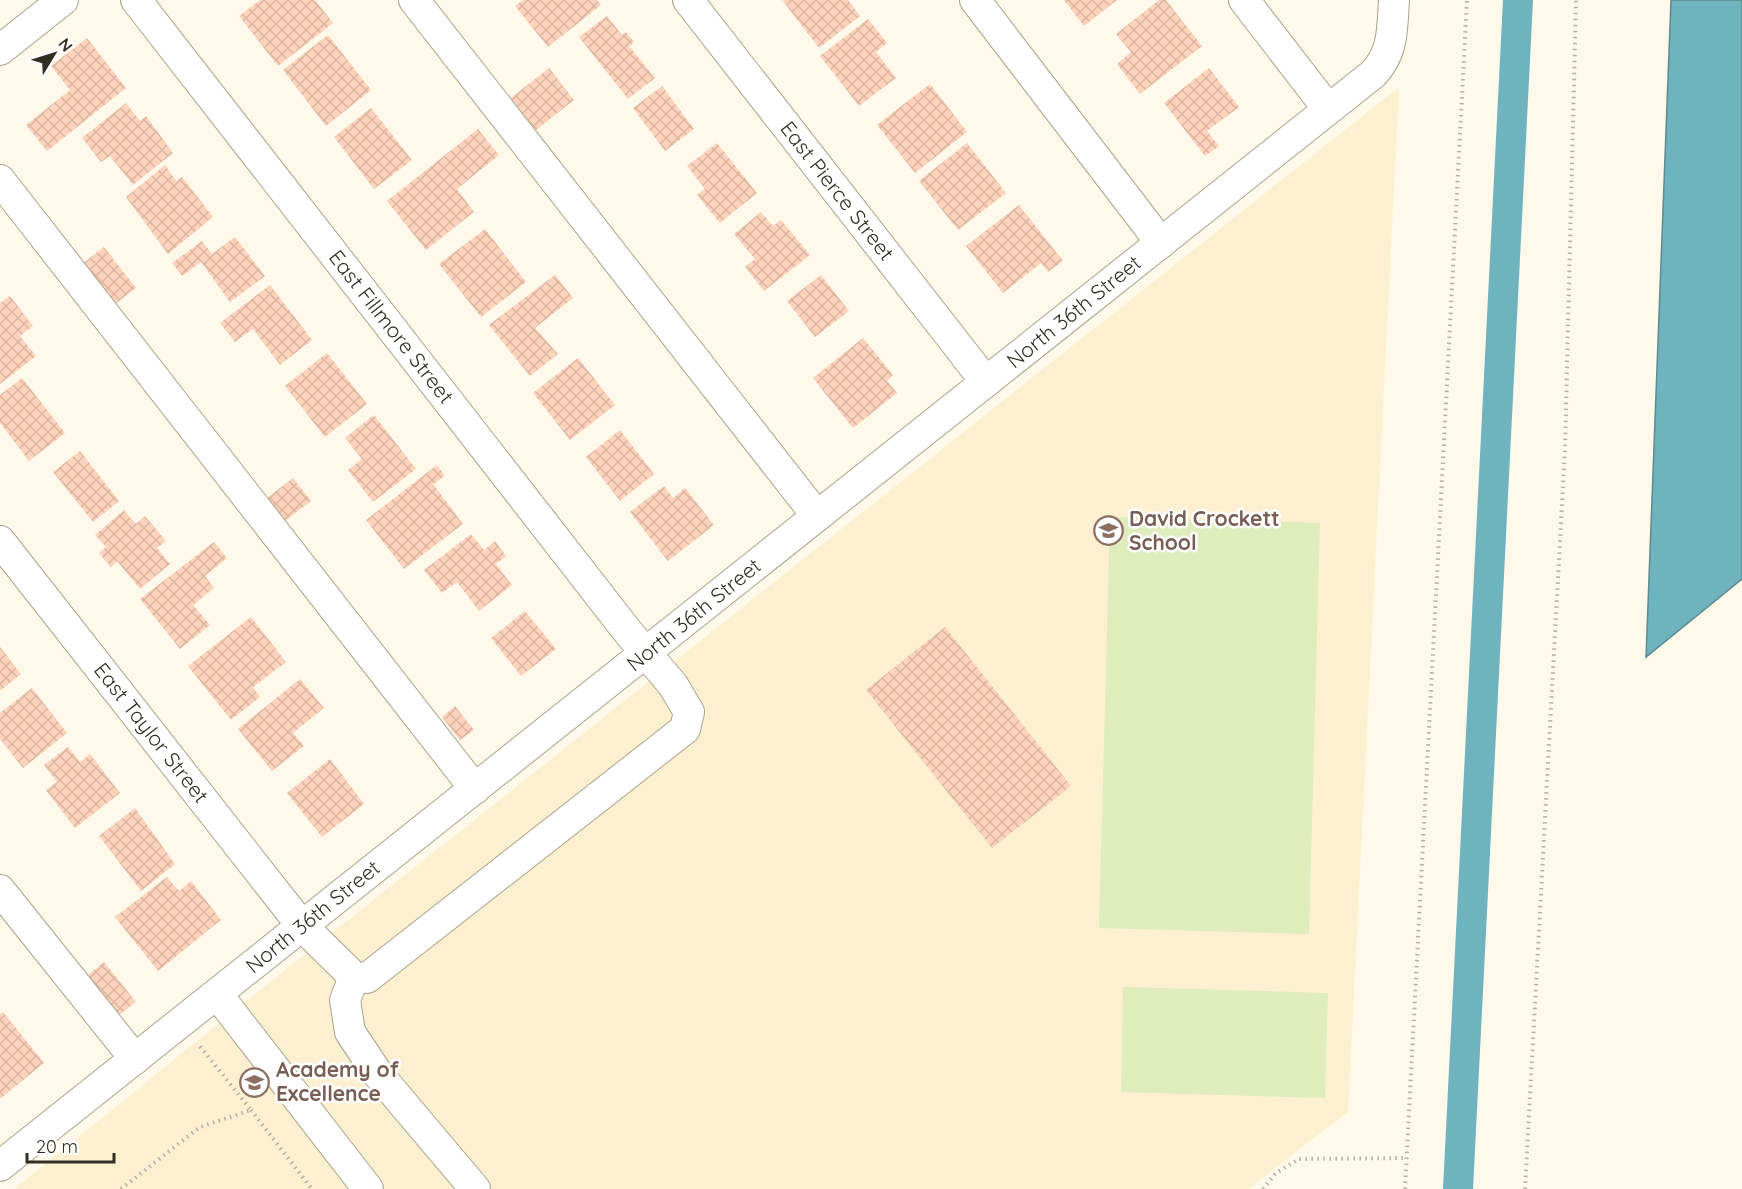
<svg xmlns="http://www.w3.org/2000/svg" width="1742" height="1189" viewBox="0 0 1742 1189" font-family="Quicksand,sans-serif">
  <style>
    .built { fill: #fcf0d0 }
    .grass { fill: #dfecbc }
    .water { fill: #6eb3be; stroke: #5c8b90; stroke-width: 1.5 }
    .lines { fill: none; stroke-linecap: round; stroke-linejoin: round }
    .canal { stroke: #6eb3be; stroke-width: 30 }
    .building { fill: url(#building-cross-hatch) }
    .minor-casing { stroke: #aba38c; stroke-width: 32 }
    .path { stroke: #b5b0a4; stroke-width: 4; stroke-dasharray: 1.5 4.5; stroke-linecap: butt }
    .minor { stroke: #fff; stroke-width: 30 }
    .labels { text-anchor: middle; stroke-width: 5; stroke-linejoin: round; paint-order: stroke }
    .street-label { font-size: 21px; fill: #312e24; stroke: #fff }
    .education-label { font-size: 21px; font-weight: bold; fill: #785e54; stroke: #fff; text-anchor: start }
  </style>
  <defs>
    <pattern id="building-cross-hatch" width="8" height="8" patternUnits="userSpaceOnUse" patternTransform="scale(1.5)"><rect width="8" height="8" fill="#fed3bc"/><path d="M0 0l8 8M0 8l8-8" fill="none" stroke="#dab5a1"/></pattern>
  </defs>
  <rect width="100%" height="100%" fill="#fff9eb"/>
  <polygon class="built" points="1399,87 1348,1112 1248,1189 14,1189 280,974"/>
  <g class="grass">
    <polygon points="1110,517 1320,523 1309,934 1099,928"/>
    <polygon points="1123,987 1328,993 1325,1098 1121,1092"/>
  </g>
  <polygon class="water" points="1671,0 1742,0 1742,579 1646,657"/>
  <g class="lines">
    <polyline class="canal" points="1458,1189 1518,0"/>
  </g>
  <g class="building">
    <polygon points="260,0 315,0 333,23 278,66 239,16"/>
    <polygon points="523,0 597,0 601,5 548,47 515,6"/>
    <polygon points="782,0 848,0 860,16 819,48"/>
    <polygon points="1064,0 1117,0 1084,26"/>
    <polygon points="1159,0 1166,0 1202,46 1140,94 1117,64 1131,52 1116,34"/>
    <polygon points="607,16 622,35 626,32 634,42 629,46 655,78 628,99 579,37"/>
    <polygon points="868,19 887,43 876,52 896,78 859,106 820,56"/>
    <polygon points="328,35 371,90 326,126 283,70"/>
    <polygon points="87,38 126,88 47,151 26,125 70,90 51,66"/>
    <polygon points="549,68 574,100 536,130 511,98"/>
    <polygon points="1209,68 1239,107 1207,131 1219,146 1205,156 1164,103"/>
    <polygon points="930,84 967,132 915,173 877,125"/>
    <polygon points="662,86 694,129 665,151 633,108"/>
    <polygon points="126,103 140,121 146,116 173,153 133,185 110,156 101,162 82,138"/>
    <polygon points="371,108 412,160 374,189 334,137"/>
    <polygon points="478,129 499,155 457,189 474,212 426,250 387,201"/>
    <polygon points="717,143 757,193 720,223 697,195 705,189 687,166"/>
    <polygon points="967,143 1006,193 958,230 919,181"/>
    <polygon points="165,165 176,181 182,177 213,217 168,254 126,197"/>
    <polygon points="1019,205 1063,261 1048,272 1041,263 1003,293 966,246"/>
    <polygon points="761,212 773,226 781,220 810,255 764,291 745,267 755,259 734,234"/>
    <polygon points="485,229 526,282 481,317 439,264"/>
    <polygon points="235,237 265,276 230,302 201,262 182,276 172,263 202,241 212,254"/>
    <polygon points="104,247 136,288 114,305 82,264"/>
    <polygon points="555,275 573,298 535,328 558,354 530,376 489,325"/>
    <polygon points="821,275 849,311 815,337 787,301"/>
    <polygon points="270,285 312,340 280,365 253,329 235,342 220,323"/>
    <polygon points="10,296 33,326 20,336 36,356 0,384 0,303"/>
    <polygon points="863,338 893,375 887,381 897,393 853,428 813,378"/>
    <polygon points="327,353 367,404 325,437 285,386"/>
    <polygon points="578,358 615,405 570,440 533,393"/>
    <polygon points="22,378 65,433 29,461 0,423 0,395"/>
    <polygon points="374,415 416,469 373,502 348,470 362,459 345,438"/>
    <polygon points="620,430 654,474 620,501 586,457"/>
    <polygon points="80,451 119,501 93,522 53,472"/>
    <polygon points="437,465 445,476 433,484 463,524 404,569 366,520"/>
    <polygon points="293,478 311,501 285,521 267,498"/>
    <polygon points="664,486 673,498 685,488 714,525 668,561 630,512"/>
    <polygon points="124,510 136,524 145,516 166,541 157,548 170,564 140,589 117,561 111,567 99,553 106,547 95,535"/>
    <polygon points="471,534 484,550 495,541 506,556 496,564 512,585 479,611 457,582 442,593 424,570"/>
    <polygon points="214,542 227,558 205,576 214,588 193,605 210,625 180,649 140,599"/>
    <polygon points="525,611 556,649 521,676 491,638"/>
    <polygon points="251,617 286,662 253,687 260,697 231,720 188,666"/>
    <polygon points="945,627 1071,786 992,848 866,690"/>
    <polygon points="0,647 21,674 0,691"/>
    <polygon points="300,679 324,708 293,733 304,746 272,771 238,729"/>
    <polygon points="32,688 67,733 23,768 0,739 0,713"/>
    <polygon points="455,706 474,730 460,740 442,717"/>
    <polygon points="68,747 80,762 90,754 120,793 75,828 46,790 57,782 44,765"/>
    <polygon points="330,759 364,804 322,837 287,793"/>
    <polygon points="135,808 175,864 141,891 99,836"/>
    <polygon points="167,877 179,891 191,881 221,920 158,971 115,917"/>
    <polygon points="104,962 136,1002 119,1015 88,975"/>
    <polygon points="3,1012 44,1063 0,1099 0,1014"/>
  </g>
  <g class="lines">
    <defs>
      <g id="minor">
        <polyline points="414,0 817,516"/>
        <polyline points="688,0 986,382"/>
        <polyline points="975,0 1161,243"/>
        <polyline points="1244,0 1328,109"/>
        <polyline points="0,50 63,0"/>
        <polyline points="0,180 475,789"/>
        <polyline points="0,541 302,926 354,977 367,978 685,729 689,712 673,685 628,632 136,0"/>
        <polyline points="0,890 135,1059"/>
        <polyline points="354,977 345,1000 350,1032 378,1074 475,1189"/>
        <polyline points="217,994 368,1189"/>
        <path d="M0,1166L1373,74C1394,52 1392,29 1394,0"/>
      </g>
    </defs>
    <use href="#minor" class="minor-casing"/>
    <g class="path">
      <polyline points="251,1110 312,1189"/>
      <polyline points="121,1189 200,1127 251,1110 198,1044"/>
      <polyline points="1263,1189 1276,1173 1299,1159 1406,1158"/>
      <polyline points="1405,1189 1467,0"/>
      <polyline points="1525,1189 1565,449 1576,0"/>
    </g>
    <use href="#minor" class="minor"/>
  </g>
  <defs>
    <symbol id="school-ring" viewBox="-11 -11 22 22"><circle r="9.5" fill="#fff" stroke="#8d6e63" stroke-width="1.5"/><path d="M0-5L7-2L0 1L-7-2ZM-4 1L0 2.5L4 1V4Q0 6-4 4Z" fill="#8d6e63"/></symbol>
  </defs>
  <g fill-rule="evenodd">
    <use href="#school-ring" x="1092" y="514" width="33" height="33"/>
    <use href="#school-ring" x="238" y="1066" width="33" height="33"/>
  </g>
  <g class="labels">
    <g class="street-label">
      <text transform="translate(837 191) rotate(52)" y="7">East Pierce Street</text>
      <text transform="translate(1074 312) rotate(-39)" y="7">North 36th Street</text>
      <text transform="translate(391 327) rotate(52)" y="7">East Fillmore Street</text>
      <text transform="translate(694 615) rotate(-39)" y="7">North 36th Street</text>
      <text transform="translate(151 733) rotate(52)" y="7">East Taylor Street</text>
      <text transform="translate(313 917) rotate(-39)" y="7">North 36th Street</text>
    </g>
    <g class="education-label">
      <text x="1129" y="526">David Crockett<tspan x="1129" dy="24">School</tspan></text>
      <text x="276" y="1077">Academy of<tspan x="276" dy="24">Excellence</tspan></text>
    </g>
  </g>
  <g transform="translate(54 54) rotate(52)" stroke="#ffffff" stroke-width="4.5" paint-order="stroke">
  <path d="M0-4.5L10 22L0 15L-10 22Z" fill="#312e24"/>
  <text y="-9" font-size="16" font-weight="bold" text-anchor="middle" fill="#312e24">N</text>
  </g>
  <path d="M27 1153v9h87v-9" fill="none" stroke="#312e24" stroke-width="3"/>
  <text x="36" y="1153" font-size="18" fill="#312e24" stroke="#ffffff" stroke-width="4.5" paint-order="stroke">20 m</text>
</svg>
